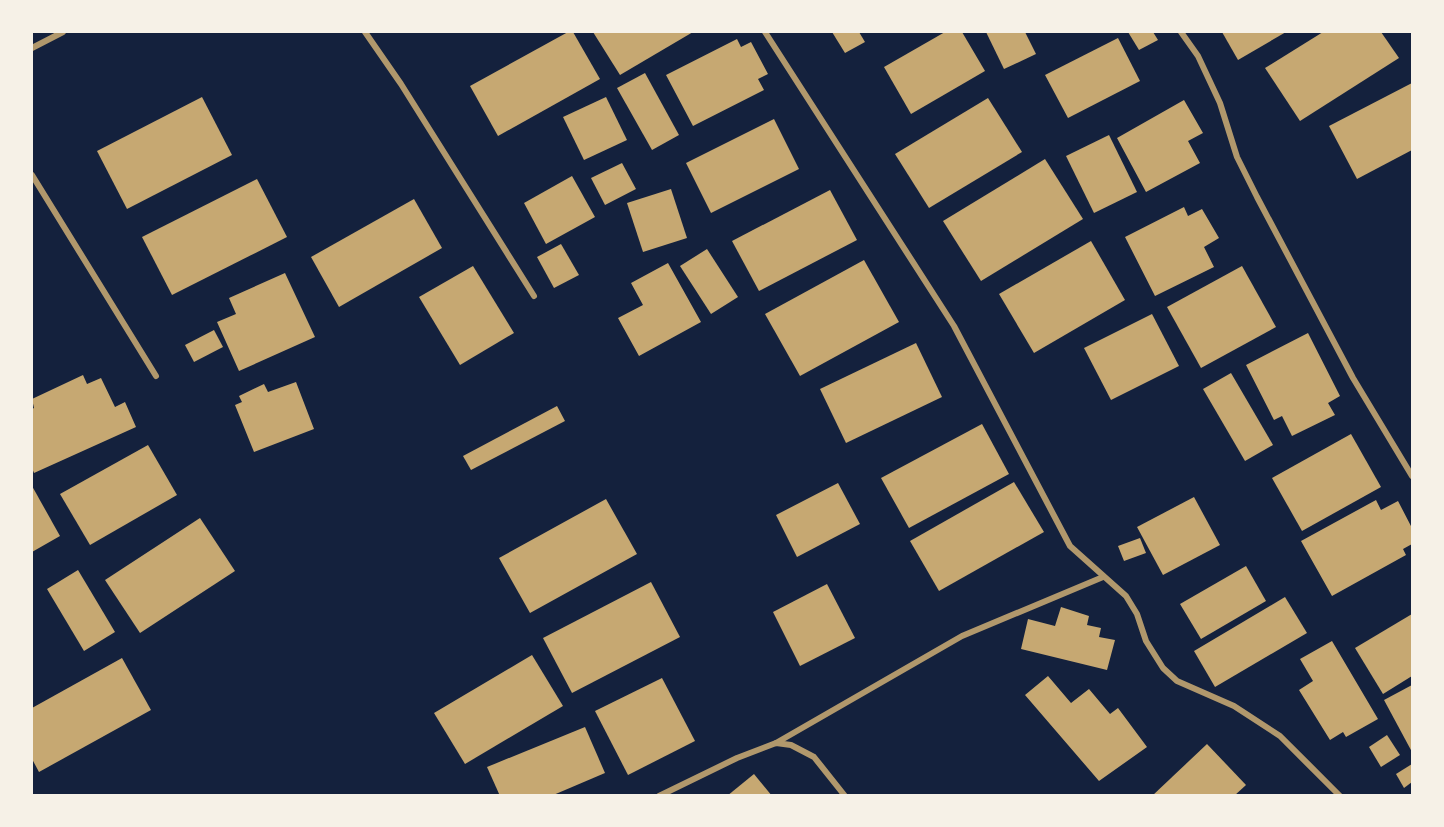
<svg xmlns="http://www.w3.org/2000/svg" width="1444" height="827" viewBox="0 0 1444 827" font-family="Mulish,sans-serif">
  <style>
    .building { fill: #c6a872 }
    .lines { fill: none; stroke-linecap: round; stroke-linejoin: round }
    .minor { stroke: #b1986c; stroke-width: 6 }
  </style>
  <rect width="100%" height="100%" fill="#14213d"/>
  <g class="building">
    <polygon points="568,32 573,32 600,79 498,136 470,86"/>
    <polygon points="593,32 693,32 620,75"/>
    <polygon points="832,32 859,32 865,42 845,53"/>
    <polygon points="945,32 962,32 985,71 911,114 884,67"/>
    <polygon points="986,32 1025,32 1036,54 1004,69"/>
    <polygon points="1128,32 1153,32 1158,40 1139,50"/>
    <polygon points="1222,32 1286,32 1238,60"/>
    <polygon points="1323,32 1381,32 1399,58 1300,121 1265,68"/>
    <polygon points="1118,38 1140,81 1068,118 1045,75"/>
    <polygon points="737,39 741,47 751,42 768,74 758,79 764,90 693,126 666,75"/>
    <polygon points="645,73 679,135 652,150 617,88"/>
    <polygon points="1412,83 1412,150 1357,179 1329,126"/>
    <polygon points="202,97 232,155 127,209 97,151"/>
    <polygon points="606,97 627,140 584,160 563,117"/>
    <polygon points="988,98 1022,152 929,208 895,154"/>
    <polygon points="1184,100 1203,133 1188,141 1200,163 1146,192 1117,138"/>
    <polygon points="774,119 799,169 711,213 686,163"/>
    <polygon points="1109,135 1137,192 1094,213 1066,156"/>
    <polygon points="1045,159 1083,219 981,281 943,221"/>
    <polygon points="622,163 636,189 605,205 591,178"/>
    <polygon points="572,176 595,217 546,244 524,203"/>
    <polygon points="257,179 287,237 172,295 142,237"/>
    <polygon points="671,189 687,238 643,252 627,203"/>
    <polygon points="830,190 857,240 759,291 732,241"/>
    <polygon points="414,199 442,248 339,307 311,257"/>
    <polygon points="1184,207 1188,216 1202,209 1219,238 1204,247 1214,267 1155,296 1125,237"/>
    <polygon points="1091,241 1125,300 1034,353 999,294"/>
    <polygon points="561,244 579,275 554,288 537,257"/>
    <polygon points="707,249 738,297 711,314 680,266"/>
    <polygon points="864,260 899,322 800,376 765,314"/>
    <polygon points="668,263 701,322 639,356 618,318 643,305 631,283"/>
    <polygon points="473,266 514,333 460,365 419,297"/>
    <polygon points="1242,266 1276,327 1201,368 1167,307"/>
    <polygon points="285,273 315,337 239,371 217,322 236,314 229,298"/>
    <polygon points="1152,314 1179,366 1111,400 1084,348"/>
    <polygon points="214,330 223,347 194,362 185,345"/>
    <polygon points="1308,333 1340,396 1328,403 1335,415 1292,436 1282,416 1274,420 1246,365"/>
    <polygon points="916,343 942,397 846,443 820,389"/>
    <polygon points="1231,373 1273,445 1245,461 1203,389"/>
    <polygon points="83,375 87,384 101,378 115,407 125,402 136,427 34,473 32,468 32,409 34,408 32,399"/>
    <polygon points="296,382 314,429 254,452 235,405 242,402 239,396 264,384 268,392"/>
    <polygon points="557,406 565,421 471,470 463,456"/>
    <polygon points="982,424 1009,474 909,528 881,478"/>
    <polygon points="1351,434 1381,487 1302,531 1272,478"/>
    <polygon points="148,445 177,495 90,545 60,494"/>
    <polygon points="1014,482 1044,532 939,591 910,541"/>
    <polygon points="838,483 860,524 797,557 776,515"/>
    <polygon points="32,486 60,536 32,552"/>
    <polygon points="1194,497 1220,545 1163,575 1137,527"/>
    <polygon points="606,499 637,554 530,613 499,558"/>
    <polygon points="1376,500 1381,510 1398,501 1412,528 1412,544 1403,549 1406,555 1332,596 1301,541"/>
    <polygon points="200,518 235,571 140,633 105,580"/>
    <polygon points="1140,538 1146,553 1124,561 1118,546"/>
    <polygon points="1246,566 1266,601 1201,639 1180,604"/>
    <polygon points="78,570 115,632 84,651 47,589"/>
    <polygon points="651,582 680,637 572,693 543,638"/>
    <polygon points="827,584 855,638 800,666 773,612"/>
    <polygon points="1285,597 1307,633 1215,687 1194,651"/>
    <polygon points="1061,607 1089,616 1087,625 1101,628 1099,637 1115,640 1107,670 1021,649 1028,619 1055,626"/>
    <polygon points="1412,614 1412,676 1383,694 1355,648"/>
    <polygon points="1332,641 1378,719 1346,737 1343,732 1330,740 1299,690 1313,681 1300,659"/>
    <polygon points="532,655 563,706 465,764 434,713"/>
    <polygon points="122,658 151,710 39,772 32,759 32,708"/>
    <polygon points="1048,676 1071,703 1089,689 1110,714 1118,708 1147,747 1099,781 1025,695"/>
    <polygon points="662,678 695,741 628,775 595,711"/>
    <polygon points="1412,685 1412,752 1384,700"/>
    <polygon points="585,727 605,773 551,796 500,796 487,767"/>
    <polygon points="1387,735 1400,755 1381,767 1369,747"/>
    <polygon points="1207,744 1246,785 1234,796 1152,796"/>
    <polygon points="1412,764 1412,782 1404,788 1396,774"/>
    <polygon points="754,774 772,796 727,796"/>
  </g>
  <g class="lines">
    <g class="minor">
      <polyline points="365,32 401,84 534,296"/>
      <polyline points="765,32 954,326 1070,546 1126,596 1137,614 1146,641 1163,668 1177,681 1234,706 1280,736 1340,796"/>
      <polyline points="1181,32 1198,56 1220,103 1237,157 1257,197 1353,378 1412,476"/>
      <polyline points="32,48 63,32"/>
      <polyline points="32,175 156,376"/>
      <polyline points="776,743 962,636 1103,577"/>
      <polyline points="659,796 737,758 776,743 791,745 814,757 845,796"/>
    </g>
  </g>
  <rect width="1444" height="827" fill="none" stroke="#f6f1e7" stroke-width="66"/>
</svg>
